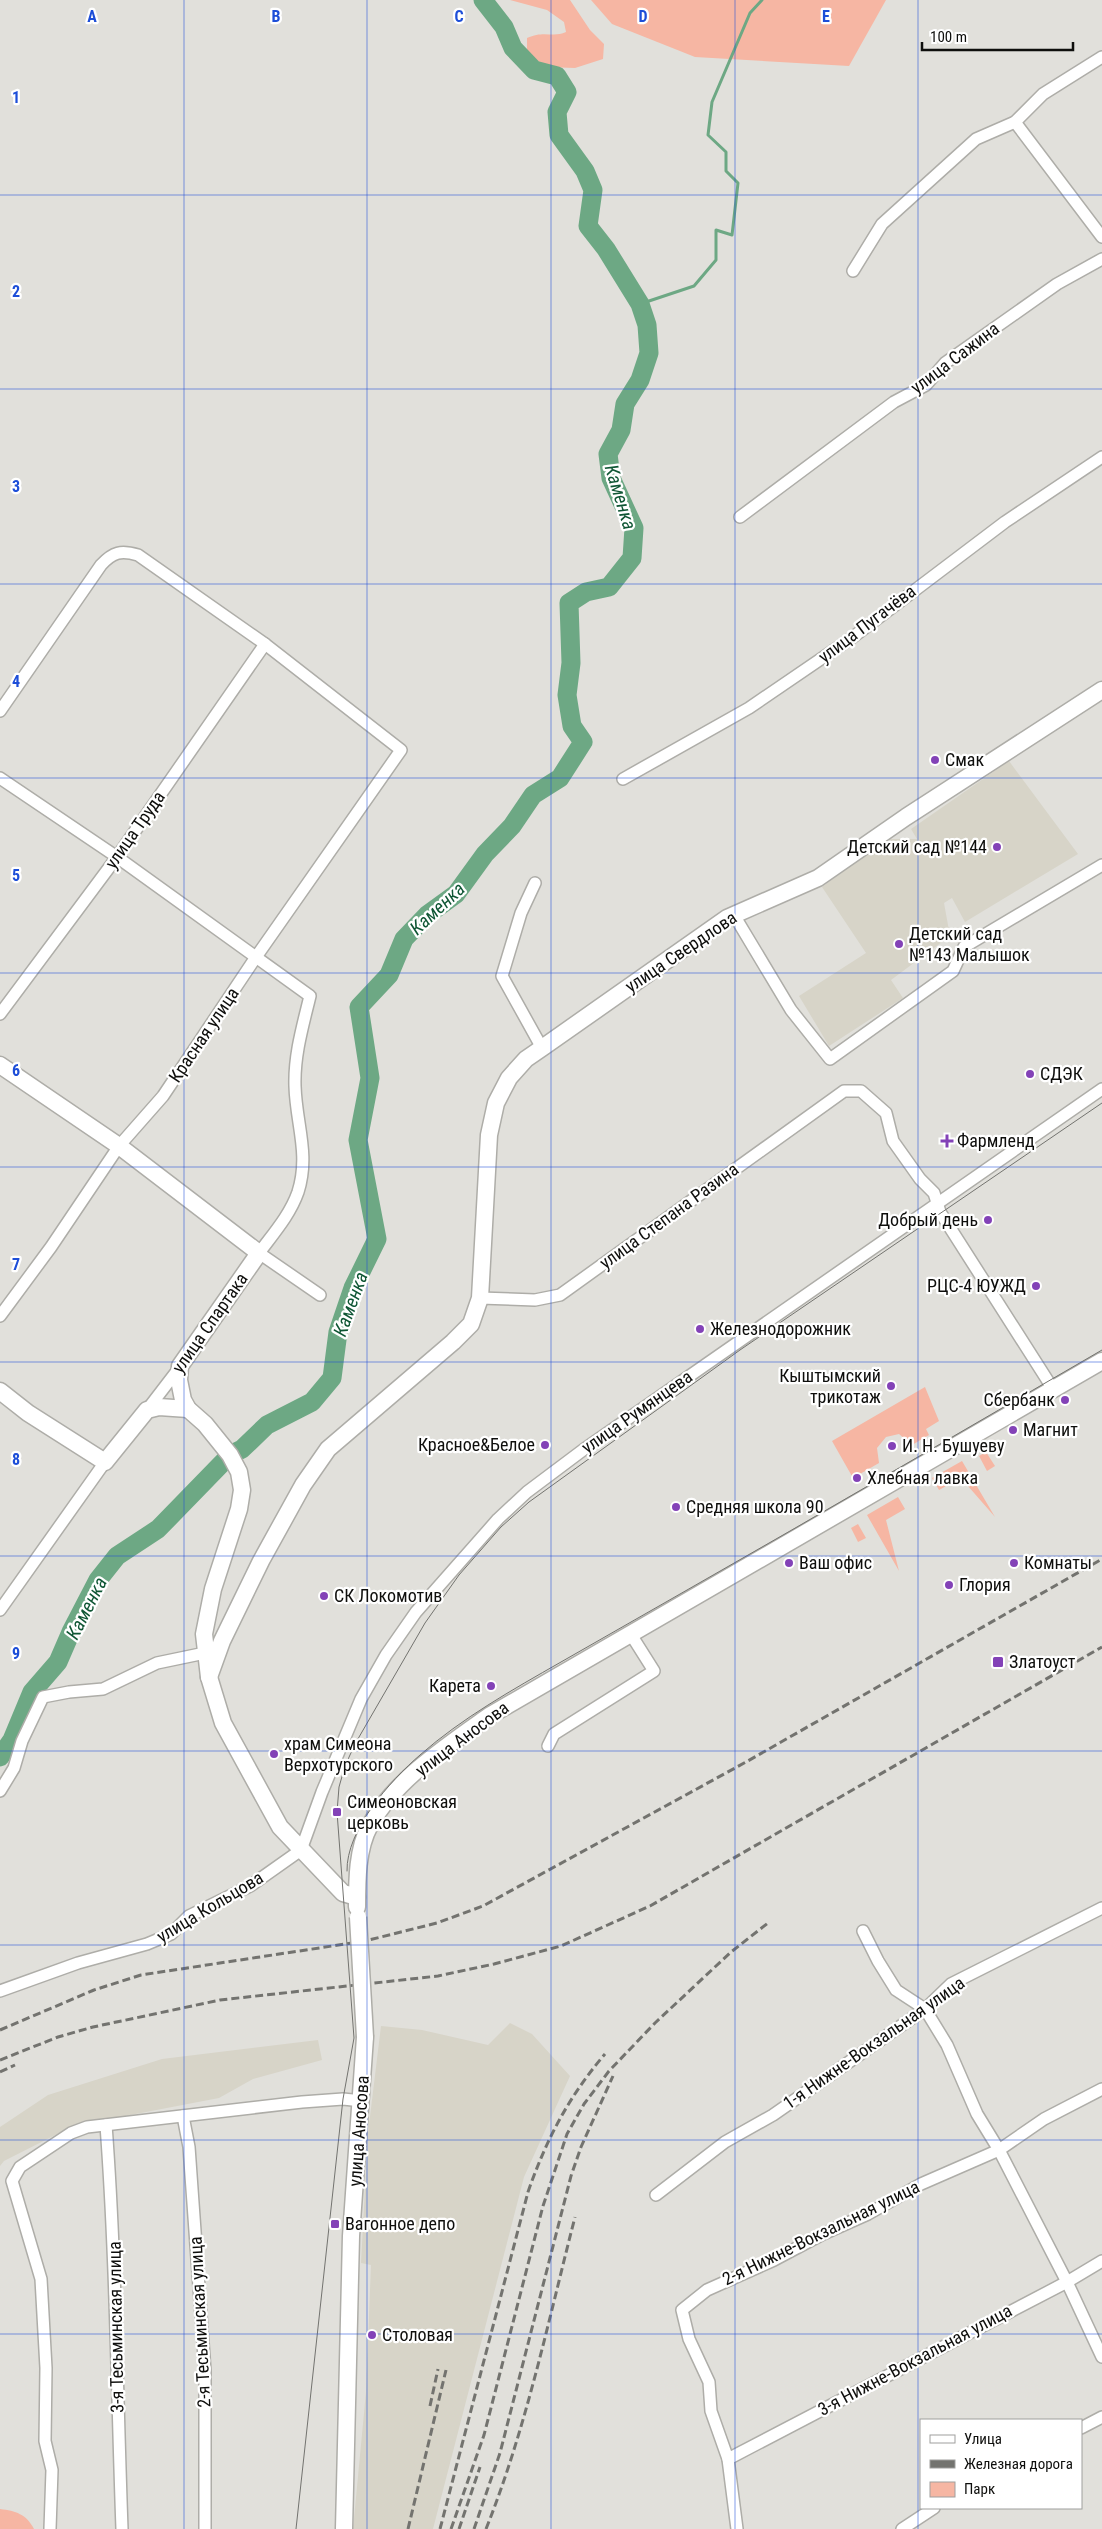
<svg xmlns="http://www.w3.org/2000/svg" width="1102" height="2529" viewBox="0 0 1102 2529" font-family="'Roboto Condensed',sans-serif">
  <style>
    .built { fill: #d7d4c8 }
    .green { fill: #f6b6a3 }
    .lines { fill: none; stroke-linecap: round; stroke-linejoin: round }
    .stream { stroke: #6da884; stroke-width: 3 }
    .river { stroke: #6da884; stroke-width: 19 }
    .street-casing { stroke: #aeada8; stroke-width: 14 }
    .secondary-casing { stroke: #aeada8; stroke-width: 19 }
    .street { stroke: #fff; stroke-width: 11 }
    .secondary { stroke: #fff; stroke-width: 16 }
    .tram { stroke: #73736f; stroke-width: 1 }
    .rail { stroke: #73736f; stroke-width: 3; stroke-dasharray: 8 4; stroke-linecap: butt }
    .secondary-bridge-casing { stroke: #aeada8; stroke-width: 19; stroke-linecap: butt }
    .secondary-bridge { stroke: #fff; stroke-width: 16 }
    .grid { fill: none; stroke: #1d4ed8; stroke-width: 1; stroke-opacity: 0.55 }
    .poi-dot { fill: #8342b7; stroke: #fff; stroke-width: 2 }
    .labels { text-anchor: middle; stroke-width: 4.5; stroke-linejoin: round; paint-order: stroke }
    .street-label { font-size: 18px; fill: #0e0e0c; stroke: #fff }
    .poi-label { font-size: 18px; fill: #0e0e0c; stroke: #fff; text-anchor: start }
    .water-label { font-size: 19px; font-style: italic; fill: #0f5634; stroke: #fff }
    .grid-label { font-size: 16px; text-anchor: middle; font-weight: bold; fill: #1d4ed8; stroke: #fff; stroke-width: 4.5; stroke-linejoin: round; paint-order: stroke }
  </style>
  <rect width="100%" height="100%" fill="#e1e0db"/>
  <g class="built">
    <polygon points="1009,761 1078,854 965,922 952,898 944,903 950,936 891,980 903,998 829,1046 799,996 866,953 822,887 887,839 917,839 911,829"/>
    <polygon points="510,2023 532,2034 570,2076 524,2177 433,2529 353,2529 366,2392 371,2265 361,2263 368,2133 381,2026 422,2030 488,2045"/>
    <polygon points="318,2040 322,2060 253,2079 219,2098 73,2126 4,2161 0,2166 0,2127 48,2095 162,2059"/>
  </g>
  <g class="green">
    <path d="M510,0H570L590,30L604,44L603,59L575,68L546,67L527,53V38C544,30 553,38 566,32L564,22L547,10Z"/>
    <polygon points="591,0 886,0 849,66 695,57 612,24"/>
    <polygon points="925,1387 939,1421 926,1429 929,1435 912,1445 899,1434 886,1437 877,1448 879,1463 853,1478 832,1441"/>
    <polygon points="986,1452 995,1466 987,1471 979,1456"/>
    <polygon points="962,1461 995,1517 961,1478 939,1490 932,1478"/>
    <polygon points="898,1497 905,1509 886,1520 899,1571 867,1515"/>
    <polygon points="858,1524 866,1538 858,1542 851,1528"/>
    <path d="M0,2509C16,2511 26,2514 34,2529H0Z"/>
  </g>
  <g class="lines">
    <polyline class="stream" points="640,304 694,286 716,260 716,230 732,235 738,183 726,171 726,152 708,135 712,102 750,13 762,0"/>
    <polyline class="river" points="0,1757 12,1740 32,1692 58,1662 71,1632 98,1580 117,1556 158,1529 230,1455 242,1449 267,1425 312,1402 332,1378 338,1332 353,1288 377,1239 358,1140 370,1078 359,1007 389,975 404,939 427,915 456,894 485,854 512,826 533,795 560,778 583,742 572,726 567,695 571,663 569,603 586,592 609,587 632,558 634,528 611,478 608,454 621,430 625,404 640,380 649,353 647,325 640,304 606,249 588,226 593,190 585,171 559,135 557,112 567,92 557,76 534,70 513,48 504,27 483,0"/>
    <defs>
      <g id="street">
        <polyline points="1015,122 1102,237"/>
        <polyline points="853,271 882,224 976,139 1015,122 1043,94 1102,57"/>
        <polyline points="740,517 894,402 926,385 945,363 1057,284 1102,259"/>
        <path d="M0,711L101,565C113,552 121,550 138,555L265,644L401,750L256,957L163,1096L119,1146L51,1247L0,1316"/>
        <path d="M0,778L117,857L310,996C303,1025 294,1055 295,1086C296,1124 310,1154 298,1192C290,1215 273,1234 259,1253L320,1295"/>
        <polyline points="623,779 749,708 853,637 1005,522 1102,457"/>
        <polyline points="535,883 521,913 502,976 542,1048"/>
        <polyline points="734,915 791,1010 830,1059 953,971 964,947 1102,865"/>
        <polyline points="0,1014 117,857 265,644"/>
        <polyline points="480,1298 535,1300 560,1295 844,1091 861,1091 886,1113 893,1141 920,1179 934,1193 940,1212 1053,1389"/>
        <polyline points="147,1410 180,1367"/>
        <polyline points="0,1610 105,1462"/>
        <polyline points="548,1746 554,1734 654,1671 630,1633"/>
        <polyline points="0,1791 14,1768 22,1741 43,1697 69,1692 103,1689 157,1663 205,1653"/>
        <polyline points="863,1931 878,1961 896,1990 925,2009 947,2045 977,2114 999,2150 1067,2282 1102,2357"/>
        <polyline points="0,1991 78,1963 147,1944 171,1934 189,1916 250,1886 301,1850 322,1792 361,1699 386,1655 416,1612 498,1519 527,1492 583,1450 1102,1089"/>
        <polyline points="183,2116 189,2147 205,2371 205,2529"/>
        <path d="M106,2125C116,2259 117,2394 122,2529"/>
        <polyline points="656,2195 725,2142 773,2115 925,2009 951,1984 1102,1908"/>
        <polyline points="1081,2428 1102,2417"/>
        <polyline points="728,2459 1067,2282 1102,2261"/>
        <polyline points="50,2529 52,2470 45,2441 46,2368 41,2279 12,2181 20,2167 71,2133 87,2127 302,2102 343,2099 362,2101"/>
        <polyline points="737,2529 728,2459 711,2411 709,2382 689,2339 682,2310 707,2290 774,2260 823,2234 868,2214 921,2184 999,2150 1044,2119 1102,2089"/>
        <polyline points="902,2529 934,2508"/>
      </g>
      <g id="secondary">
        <polyline points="0,1065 119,1146 259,1253 180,1366 179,1380 183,1400 188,1409 205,1424 230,1455 239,1472 242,1490 239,1509 213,1589 204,1634 209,1677 223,1723 280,1827 343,1893 357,1897"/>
        <polyline points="0,1391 28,1413 105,1462 147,1410 159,1407 188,1409"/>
        <polyline points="209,1677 222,1641 261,1561 303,1485 328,1449 453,1342 471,1324 480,1298 489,1135 496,1103 509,1078 526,1059 542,1048 727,918 818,878 906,817 1102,690"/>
        <path d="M357,1907C357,1880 357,1849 370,1825C395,1780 448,1745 489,1716L1102,1361"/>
        <polyline points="344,2529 351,2236 365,2037"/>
      </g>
    </defs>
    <use href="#street" class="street-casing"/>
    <use href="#secondary" class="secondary-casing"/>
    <use href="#street" class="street"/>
    <use href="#secondary" class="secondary"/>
    <g class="tram">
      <path d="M347,1871C346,1830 390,1781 420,1755C462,1718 512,1690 561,1662C603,1638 645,1614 687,1590C826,1511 964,1430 1102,1350"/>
      <polyline points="296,2529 343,2099 354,2038 337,1812 339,1787 345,1766 355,1744 425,1623 459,1575 501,1527 529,1502 740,1350 1102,1103"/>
    </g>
    <g class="rail">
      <polyline points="0,2030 94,1990 141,1975 365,1941 437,1923 483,1906 746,1762 1102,1559"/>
      <polyline points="0,2060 58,2037 93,2027 220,2000 438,1976 494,1964 561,1946 650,1906 1102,1647"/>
      <polyline points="0,2072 15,2065"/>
      <polyline points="430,2406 438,2369"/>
      <polyline points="408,2529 446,2370"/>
      <path d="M440,2529L528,2192C546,2140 569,2096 605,2054"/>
      <polyline points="451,2529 484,2435 543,2206 567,2134 584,2104 609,2071 655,2023 731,1952 768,1923"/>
      <polyline points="459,2529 480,2467"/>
      <polyline points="474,2529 500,2453 571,2176 581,2147 613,2076"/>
      <path d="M486,2529C526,2429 548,2322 575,2217"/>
    </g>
    <defs>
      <polyline id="secondary-bridge" points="358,1917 365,2037"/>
    </defs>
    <use href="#secondary-bridge" class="secondary-bridge-casing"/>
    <use href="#secondary-bridge" class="secondary-bridge"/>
  </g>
  <path class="grid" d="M184,0V2529M367,0V2529M551,0V2529M735,0V2529M918,0V2529M0,195H1102M0,389H1102M0,584H1102M0,778H1102M0,973H1102M0,1167H1102M0,1362H1102M0,1556H1102M0,1751H1102M0,1945H1102M0,2140H1102M0,2334H1102"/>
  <g class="poi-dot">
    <circle cx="935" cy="760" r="5"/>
    <circle cx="997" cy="847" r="5"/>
    <circle cx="899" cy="944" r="5"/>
    <circle cx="1030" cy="1074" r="5"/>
    <path d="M944.5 1133.5h5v5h5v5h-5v5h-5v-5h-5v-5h5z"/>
    <circle cx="988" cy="1220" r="5"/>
    <circle cx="1036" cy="1286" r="5"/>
    <circle cx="700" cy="1329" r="5"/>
    <circle cx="891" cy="1386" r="5"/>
    <circle cx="1065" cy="1400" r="5"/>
    <circle cx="1013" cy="1430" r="5"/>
    <circle cx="545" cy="1445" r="5"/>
    <circle cx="892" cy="1446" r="5"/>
    <circle cx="857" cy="1478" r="5"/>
    <circle cx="676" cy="1507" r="5"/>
    <circle cx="789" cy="1563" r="5"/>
    <circle cx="1014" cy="1563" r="5"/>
    <circle cx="949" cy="1585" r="5"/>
    <circle cx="324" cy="1596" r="5"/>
    <rect x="992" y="1656" width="12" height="12" rx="2.5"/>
    <circle cx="491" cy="1686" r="5"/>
    <circle cx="274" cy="1754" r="5"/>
    <rect x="332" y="1807" width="10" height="10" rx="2.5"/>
    <rect x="330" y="2219" width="10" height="10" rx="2.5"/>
    <circle cx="372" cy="2335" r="5"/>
  </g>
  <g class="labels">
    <g class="street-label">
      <text transform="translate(955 358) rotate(-37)" y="6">улица Сажина</text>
      <text transform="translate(867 624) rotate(-37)" y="6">улица Пугачёва</text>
      <text transform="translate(135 830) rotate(-55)" y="6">улица Труда</text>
      <text transform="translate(681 952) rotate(-34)" y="6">улица Свердлова</text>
      <text transform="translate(204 1035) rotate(-56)" y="6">Красная улица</text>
      <text transform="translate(669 1216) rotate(-36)" y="6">улица Степана Разина</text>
      <text transform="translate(210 1323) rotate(-55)" y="6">улица Спартака</text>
      <text transform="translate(637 1412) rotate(-35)" y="6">улица Румянцева</text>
      <text transform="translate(462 1739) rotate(-37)" y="6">улица Аносова</text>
      <text transform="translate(210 1907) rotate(-31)" y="6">улица Кольцова</text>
      <text transform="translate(874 2043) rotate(-35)" y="6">1-я Нижне-Вокзальная улица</text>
      <text transform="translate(359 2131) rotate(-86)" y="6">улица Аносова</text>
      <text transform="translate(821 2233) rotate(-26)" y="6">2-я Нижне-Вокзальная улица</text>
      <text transform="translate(200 2322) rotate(-93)" y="6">2-я Тесьминская улица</text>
      <text transform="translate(116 2327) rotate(-91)" y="6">3-я Тесьминская улица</text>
      <text transform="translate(915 2360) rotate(-28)" y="6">3-я Нижне-Вокзальная улица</text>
    </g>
    <g class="poi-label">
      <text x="945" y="766">Смак</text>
      <text x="987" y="853" text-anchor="end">Детский сад №144</text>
      <text x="909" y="940">Детский сад<tspan x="909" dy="21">№143 Малышок</tspan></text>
      <text x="1040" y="1080">СДЭК</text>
      <text x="957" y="1147">Фармленд</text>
      <text x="978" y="1226" text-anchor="end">Добрый день</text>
      <text x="1026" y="1292" text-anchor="end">РЦС-4 ЮУЖД</text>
      <text x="710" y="1335">Железнодорожник</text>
      <text x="881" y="1382" text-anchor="end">Кыштымский<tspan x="881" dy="21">трикотаж</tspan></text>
      <text x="1055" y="1406" text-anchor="end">Сбербанк</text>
      <text x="1023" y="1436">Магнит</text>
      <text x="535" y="1451" text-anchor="end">Красное&amp;Белое</text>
      <text x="902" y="1452">И. Н. Бушуеву</text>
      <text x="867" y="1484">Хлебная лавка</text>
      <text x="686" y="1513">Средняя школа 90</text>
      <text x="799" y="1569">Ваш офис</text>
      <text x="1024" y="1569">Комнаты</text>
      <text x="959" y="1591">Глория</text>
      <text x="334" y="1602">СК Локомотив</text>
      <text x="1009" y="1668">Златоуст</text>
      <text x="481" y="1692" text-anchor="end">Карета</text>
      <text x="284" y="1750">храм Симеона<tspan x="284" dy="21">Верхотурского</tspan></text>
      <text x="347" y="1808">Симеоновская<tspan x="347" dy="21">церковь</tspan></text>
      <text x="345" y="2230">Вагонное депо</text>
      <text x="382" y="2341">Столовая</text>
    </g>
    <g class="water-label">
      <text transform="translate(621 497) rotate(73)" y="7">Каменка</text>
      <text transform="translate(437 908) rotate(-43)" y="7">Каменка</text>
      <text transform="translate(350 1304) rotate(-70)" y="7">Каменка</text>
      <text transform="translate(86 1608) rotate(-63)" y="7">Каменка</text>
    </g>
  </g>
  <g class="grid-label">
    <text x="92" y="22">A</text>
    <text x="276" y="22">B</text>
    <text x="459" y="22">C</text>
    <text x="643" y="22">D</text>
    <text x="826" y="22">E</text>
    <text x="16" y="103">1</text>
    <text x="16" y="297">2</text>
    <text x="16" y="492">3</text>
    <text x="16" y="687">4</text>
    <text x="16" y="881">5</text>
    <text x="16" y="1076">6</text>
    <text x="16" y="1270">7</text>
    <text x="16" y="1465">8</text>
    <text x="16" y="1659">9</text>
  </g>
  <rect x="920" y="2419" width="162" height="90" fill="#ffffff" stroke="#9f9f9e"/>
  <rect x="930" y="2435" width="25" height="8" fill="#ffffff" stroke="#9f9f9e"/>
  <text x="964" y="2444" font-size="15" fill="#0e0e0c">Улица</text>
  <rect x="930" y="2460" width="25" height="8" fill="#73736f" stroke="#9f9f9e"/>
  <text x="964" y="2469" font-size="15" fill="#0e0e0c">Железная дорога</text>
  <rect x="930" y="2482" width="25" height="15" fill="#f6b6a3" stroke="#9f9f9e"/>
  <text x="964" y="2494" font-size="15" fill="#0e0e0c">Парк</text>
  <path d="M922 42v8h151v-8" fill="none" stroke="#0e0e0c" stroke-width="2.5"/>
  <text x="930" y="42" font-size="15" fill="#0e0e0c" stroke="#ffffff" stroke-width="4" paint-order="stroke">100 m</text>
</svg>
